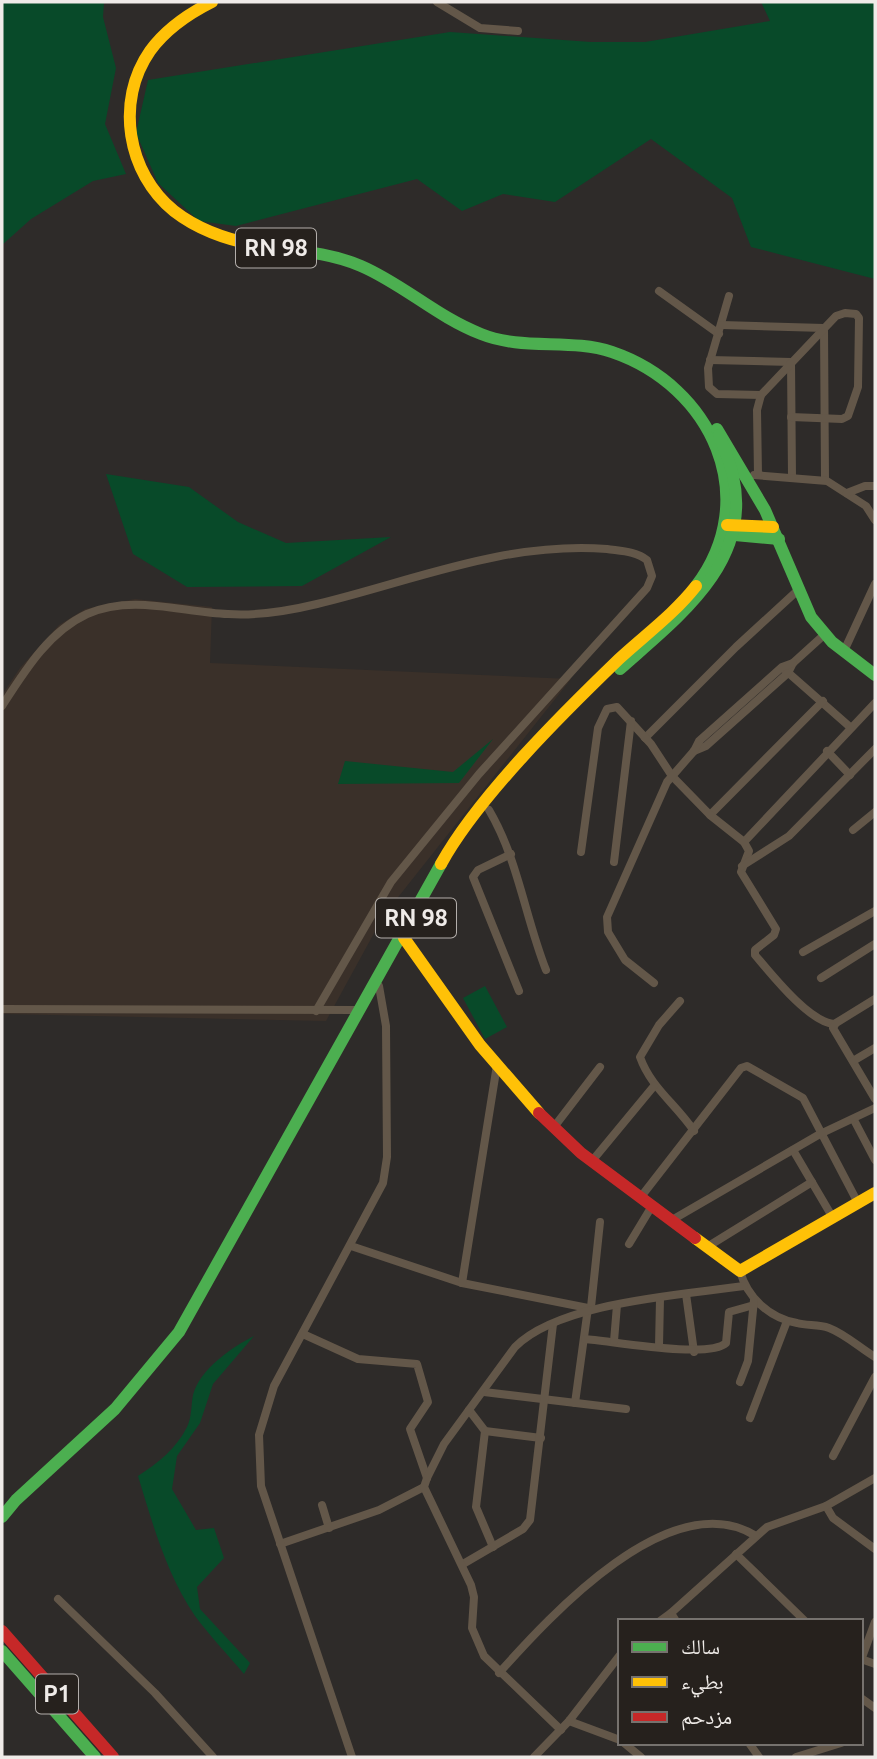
<svg xmlns="http://www.w3.org/2000/svg" width="877" height="1759" viewBox="0 0 877 1759" font-family="Ubuntu,'Noto Naskh Arabic',sans-serif">
  <style>
    .built { fill: #3a3029 }
    .green { fill: #084a29 }
    .lines { fill: none; stroke-linecap: round; stroke-linejoin: round }
    .street { stroke: #635749; stroke-width: 8 }
    .fast { stroke: #4caf50; stroke-width: 12 }
    .slow { stroke: #ffc107; stroke-width: 12 }
    .jam { stroke: #c62828; stroke-width: 12 }
    .labels { text-anchor: middle; stroke-width: 5; stroke-linejoin: round; paint-order: stroke }
    .shield { fill: #26211d; stroke: #b3aeab; stroke-width: 2 }
    .shield-label { font-size: 23px; font-weight: bold; fill: #efebe8 }
  </style>
  <rect width="100%" height="100%" fill="#2e2b29"/>
  <polygon class="built" points="135,599 212,607 210,663 571,679 384,915 326,1021 2,1014 2,695 20,668 59,625 85,609"/>
  <g class="green">
    <polygon points="2,2 104,2 103,17 116,68 105,124 126,174 93,181 31,219 2,245"/>
    <polygon points="761,2 875,2 875,279 751,247 732,198 651,139 555,202 503,194 462,211 417,179 236,226 199,221 158,183 136,133 148,80 450,32 591,42 645,42 770,21"/>
    <polygon points="106,474 189,487 238,522 286,543 391,537 302,586 187,587 133,554"/>
    <polygon points="493,739 459,783 338,784 345,761 453,772"/>
    <polygon points="485,986 507,1027 485,1039 463,998"/>
    <path d="M254,1336L213,1384L200,1423L177,1456L172,1489L196,1530L214,1528L224,1558L197,1587L200,1609L250,1663L244,1674C228,1655 210,1636 195,1616C166,1573 153,1525 138,1476C158,1463 176,1449 187,1427C192,1417 191,1405 193,1395C200,1369 232,1347 254,1336Z"/>
  </g>
  <g class="lines">
    <g class="street">
      <polyline points="437,2 480,28 518,31"/>
      <polyline points="659,291 719,334"/>
      <polyline points="729,296 708,368 709,387 717,394 761,395"/>
      <polyline points="722,325 824,328 825,480"/>
      <polyline points="710,360 791,362 792,477"/>
      <polyline points="754,475 827,481 866,506 875,520"/>
      <polyline points="758,475 757,410 761,395 836,316 845,313 856,314 859,318 858,387 848,416 842,419 791,417"/>
      <polyline points="847,493 865,486 875,486"/>
      <polyline points="844,651 875,584"/>
      <polyline points="784,669 850,727"/>
      <path d="M2,706C24,672 48,632 87,614C132,594 181,612 228,614C258,616 288,611 317,604C413,581 506,541 607,549C620,551 636,551 647,560L652,576L647,588L479,774L391,882L316,1011"/>
      <polyline points="645,738 736,647 797,591"/>
      <polyline points="694,751 706,746 788,673 793,663 825,634"/>
      <polyline points="827,751 850,775"/>
      <path d="M489,810C518,859 525,917 546,970"/>
      <polyline points="710,815 823,701"/>
      <polyline points="853,830 875,812"/>
      <polyline points="744,842 875,703"/>
      <path d="M581,852L598,728L607,709L617,707L651,744L672,776L710,815L744,842L749,851L741,872L776,929L774,935L755,950V955C772,975 809,1022 834,1024"/>
      <polyline points="511,854 478,870 473,877 519,991"/>
      <polyline points="614,862 631,721"/>
      <polyline points="742,866 789,836 875,749"/>
      <polyline points="803,952 875,911"/>
      <polyline points="821,978 875,944"/>
      <polyline points="654,983 625,960 608,932 607,917 667,782 694,751 699,741 782,667 793,663"/>
      <polyline points="875,999 836,1023 833,1028 875,1099"/>
      <path d="M680,1001L659,1025L640,1057C651,1088 676,1104 694,1131"/>
      <polyline points="2,1009 358,1010"/>
      <polyline points="853,1061 875,1048"/>
      <polyline points="854,1120 875,1160"/>
      <polyline points="554,1127 600,1067"/>
      <polyline points="793,1150 833,1218"/>
      <polyline points="592,1161 654,1086"/>
      <polyline points="640,1198 741,1068 747,1066 803,1098 858,1203"/>
      <polyline points="672,1220 820,1134 875,1108"/>
      <polyline points="629,1244 652,1206"/>
      <polyline points="351,1246 462,1283 588,1308 575,1403"/>
      <polyline points="707,1247 812,1182"/>
      <path d="M740,1271C747,1297 769,1318 797,1323C807,1326 818,1324 829,1328C845,1334 860,1348 875,1357"/>
      <polyline points="462,1283 497,1065"/>
      <polyline points="686,1294 694,1352"/>
      <polyline points="591,1307 600,1222"/>
      <polyline points="303,1334 358,1359 417,1364 428,1402 410,1429 427,1478"/>
      <path d="M585,1339C612,1341 709,1359 726,1343L729,1312L754,1305"/>
      <polyline points="614,1341 617,1305"/>
      <polyline points="659,1346 660,1299"/>
      <polyline points="740,1382 748,1361 754,1300"/>
      <polyline points="484,1392 626,1409"/>
      <polyline points="469,1410 485,1431 476,1507 493,1547"/>
      <polyline points="750,1418 787,1321"/>
      <polyline points="485,1431 541,1438"/>
      <polyline points="833,1456 875,1377"/>
      <polyline points="322,1505 329,1528"/>
      <polyline points="826,1506 833,1518 875,1549"/>
      <polyline points="280,1544 379,1510 424,1487"/>
      <polyline points="736,1554 805,1621"/>
      <polyline points="463,1564 523,1529 530,1520 553,1324"/>
      <polyline points="58,1599 155,1693 213,1757"/>
      <polyline points="660,1621 671,1613"/>
      <polyline points="676,1621 671,1613 767,1527 826,1506 875,1478"/>
      <polyline points="861,1659 875,1664"/>
      <polyline points="861,1660 875,1622"/>
      <path d="M499,1673C550,1616 671,1483 756,1536"/>
      <polyline points="861,1698 875,1708"/>
      <polyline points="569,1721 620,1740"/>
      <path d="M561,1730L484,1656L472,1628L474,1597L471,1585L424,1487L427,1478L444,1444L515,1347C559,1302 682,1295 744,1286"/>
      <polyline points="624,1743 641,1757"/>
      <polyline points="749,1743 759,1757"/>
      <polyline points="352,1757 261,1486 259,1435 274,1386 383,1183 387,1157 386,1026 379,986"/>
      <polyline points="534,1757 569,1721 620,1655"/>
      <polyline points="796,1757 841,1743"/>
    </g>
    <g class="fast">
      <path d="M267,247C299,251 331,253 361,266C403,284 437,317 481,334C523,351 570,338 612,352C712,386 763,498 696,586"/>
      <polyline points="717,429 765,510 811,617 832,642 875,675"/>
      <polyline points="724,534 779,539"/>
      <path d="M620,669C677,618 753,563 733,476C730,462 724,448 719,435"/>
      <polyline points="2,1517 16,1500 115,1409 179,1332 441,864"/>
      <polyline points="2,1651 95,1757"/>
    </g>
    <g class="slow">
      <path d="M212,2C188,14 166,29 150,51C115,101 127,173 174,211C201,232 234,242 267,247"/>
      <polyline points="727,525 773,527"/>
      <path d="M441,864C478,797 563,713 619,659C645,635 674,614 696,586"/>
      <polyline points="404,938 480,1045 539,1113"/>
      <polyline points="695,1238 740,1271 875,1193"/>
    </g>
    <g class="jam">
      <polyline points="539,1113 581,1153 695,1238"/>
      <polyline points="2,1631 113,1757"/>
    </g>
  </g>
  <g class="labels">
    <g class="shield">
      <rect x="236" y="228.5" width="80" height="39" rx="5"/>
      <rect x="376" y="898.5" width="80" height="39" rx="5"/>
      <rect x="36" y="1674.5" width="42" height="39" rx="5"/>
    </g>
    <g class="shield-label">
      <text x="276" y="256">RN 98</text>
      <text x="416" y="926">RN 98</text>
      <text x="57" y="1702">P1</text>
    </g>
  </g>
  <rect width="877" height="1759" fill="none" stroke="#efebe8" stroke-width="7"/>
  <rect x="618" y="1619" width="245" height="126" fill="#26211d" stroke="#76726e" stroke-width="2"/>
  <rect x="632" y="1642" width="35" height="10" fill="#4caf50" stroke="#76726e" stroke-width="2"/>
  <text x="681" y="1654" font-size="21" fill="#efebe8">سالك</text>
  <rect x="632" y="1677" width="35" height="10" fill="#ffc107" stroke="#76726e" stroke-width="2"/>
  <text x="681" y="1689" font-size="21" fill="#efebe8">بطيء</text>
  <rect x="632" y="1712" width="35" height="10" fill="#c62828" stroke="#76726e" stroke-width="2"/>
  <text x="681" y="1724" font-size="21" fill="#efebe8">مزدحم</text>
</svg>
